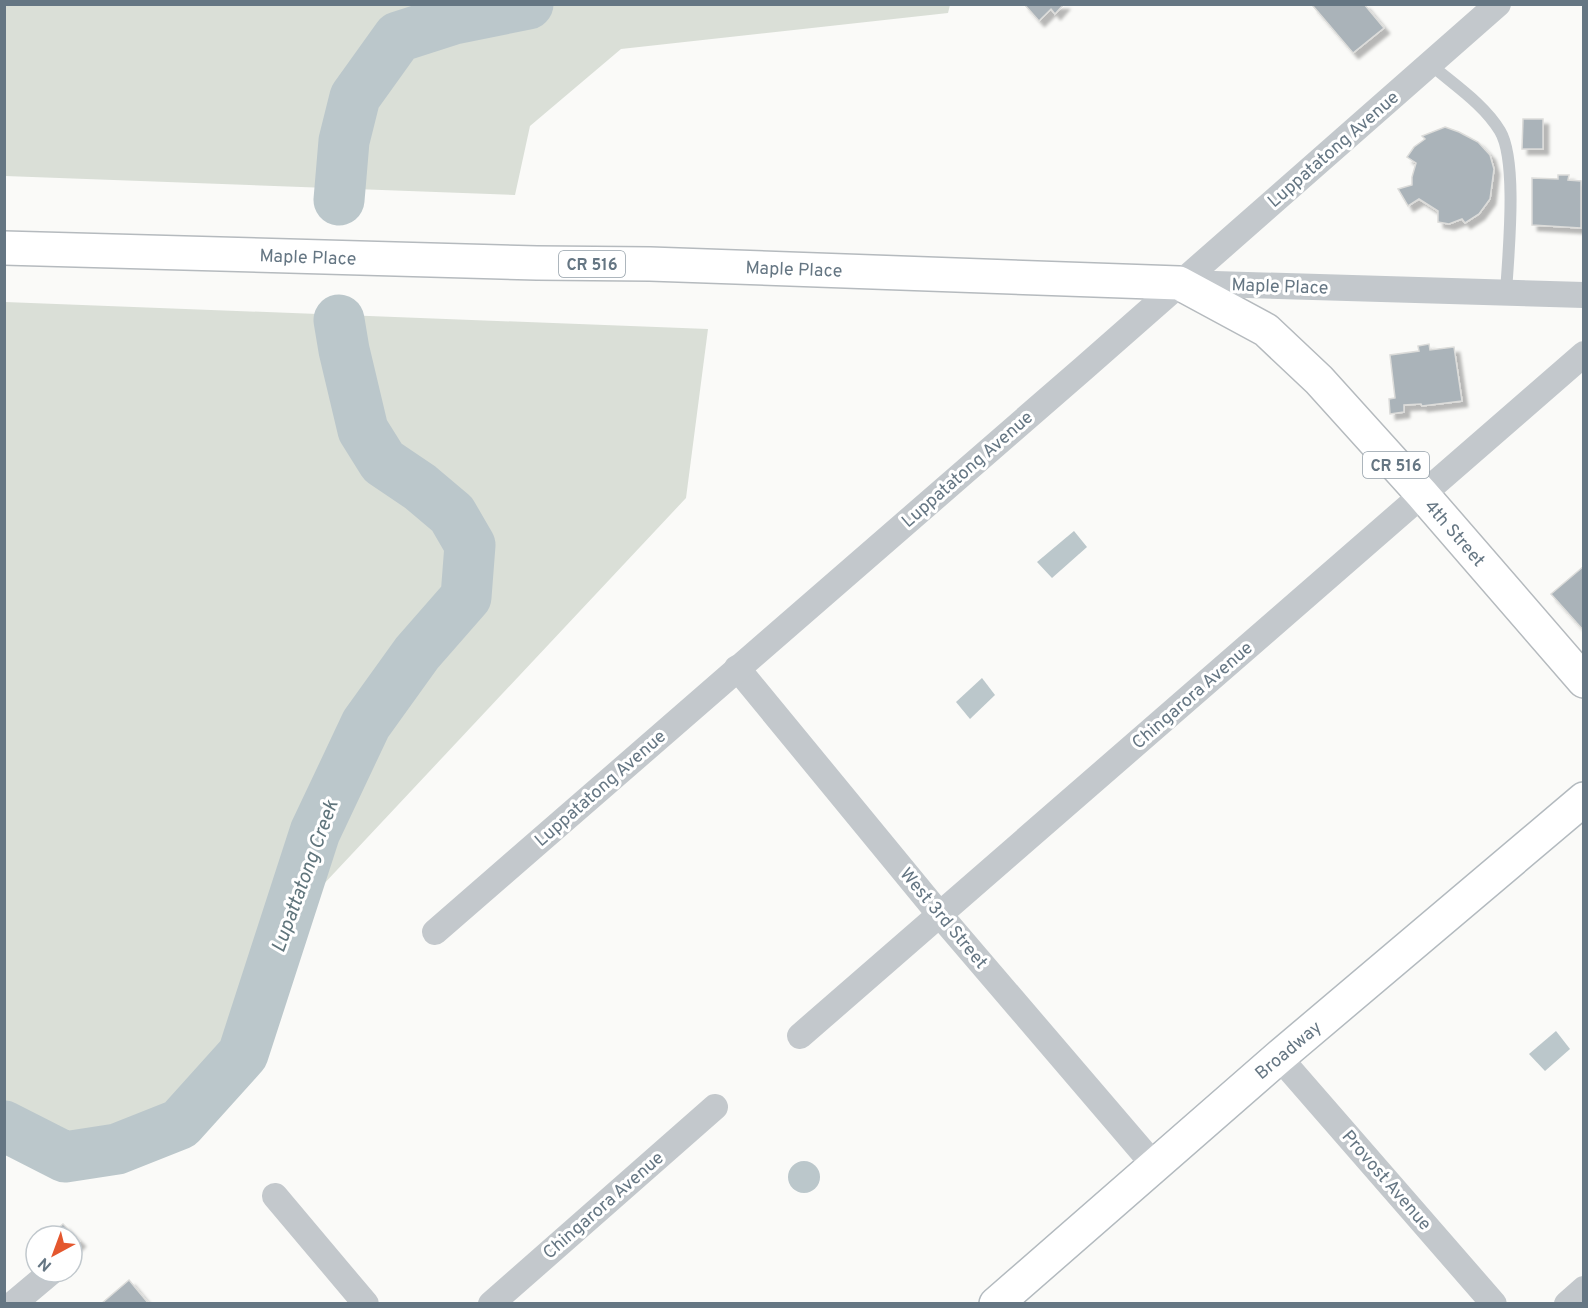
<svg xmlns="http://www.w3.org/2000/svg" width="1588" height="1308" viewBox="0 0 1588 1308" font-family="Overpass,sans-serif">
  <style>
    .green { fill: #dadfd7 }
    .water { fill: #bbc7cb }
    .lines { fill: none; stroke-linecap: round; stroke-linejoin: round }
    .river { stroke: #bbc7cb; stroke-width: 51 }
    .building { fill: #aab3b9; stroke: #dcdcda; stroke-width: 1.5; filter: url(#shadow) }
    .secondary-casing { stroke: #b3babf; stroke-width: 36 }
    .primary-casing { stroke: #b5babe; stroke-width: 36 }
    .service { stroke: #c3c8cc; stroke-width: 12 }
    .minor { stroke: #c3c8cc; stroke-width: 26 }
    .secondary { stroke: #fff; stroke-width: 33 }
    .primary { stroke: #fff; stroke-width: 33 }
    .labels { text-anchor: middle; stroke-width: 6; stroke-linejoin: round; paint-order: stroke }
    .shield { fill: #fff; stroke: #939fa8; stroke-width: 1.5 }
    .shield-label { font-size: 16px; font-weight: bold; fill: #657683 }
    .street-label { font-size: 18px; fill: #657683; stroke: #fff }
    .water-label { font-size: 20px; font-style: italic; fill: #60757c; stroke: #fff }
  </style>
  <defs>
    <filter id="shadow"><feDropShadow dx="5.5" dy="5.5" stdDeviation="1.5" flood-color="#0004"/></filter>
  </defs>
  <rect width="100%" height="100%" fill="#fafaf8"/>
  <g class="green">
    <polygon points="5,4 950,4 950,5 948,13 621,49 530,126 515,195 5,176"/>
    <polygon points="5,302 708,329 686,498 306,903 270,1049 184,1140 79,1171 5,1143"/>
  </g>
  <g class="water">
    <polygon points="1074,531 1087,547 1052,578 1037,562"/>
    <polygon points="982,678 995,695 970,719 956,702"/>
    <polygon points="1556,1031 1570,1049 1545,1071 1529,1054"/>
    <circle cx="804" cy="1177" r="16"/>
  </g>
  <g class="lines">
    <g class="river">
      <polyline points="339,200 344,141 355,97 398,37 454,19 528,4"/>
      <polyline points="4,1126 65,1157 117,1149 180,1124 243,1054 315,832 366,724 417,653 466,597 470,545 452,514 420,487 383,462 363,430 344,350 339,320"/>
    </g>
  </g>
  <g class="building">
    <polygon points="1024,4 1064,4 1055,14 1051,9 1039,21"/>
    <polygon points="1315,4 1364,4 1384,28 1353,53 1313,6"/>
    <polygon points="1523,119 1543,119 1543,149 1522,149"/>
    <polygon points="1445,127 1459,132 1478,142 1490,155 1494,169 1490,199 1479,214 1465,223 1462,219 1449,224 1438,222 1438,211 1419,199 1408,206 1398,189 1412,185 1412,177 1416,163 1407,157 1414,147 1425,139 1422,136"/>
    <polygon points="1558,175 1569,175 1568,180 1581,181 1581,228 1532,225 1532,178 1558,179"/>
    <polygon points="1429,344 1430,350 1454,347 1462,401 1422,406 1421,404 1404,405 1404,412 1390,414 1389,399 1395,398 1390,355 1419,351 1418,346"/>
    <polygon points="1584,566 1584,631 1551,594"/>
    <polygon points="63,1224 80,1241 72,1249 72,1236 49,1236"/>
    <polygon points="129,1280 149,1304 101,1304"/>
  </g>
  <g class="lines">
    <defs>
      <polyline id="secondary" points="996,1304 1279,1057 1584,799"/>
      <polyline id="primary" points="4,248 537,263 650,264 1179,283 1266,330 1319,380 1422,494 1584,681"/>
    </defs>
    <use href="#secondary" class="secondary-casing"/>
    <use href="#primary" class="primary-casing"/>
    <path class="service" d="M1430,64C1453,84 1484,104 1500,131C1518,161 1508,256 1506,293"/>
    <g class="minor">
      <polyline points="1182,283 1584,295"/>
      <polyline points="737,668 940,915 1154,1165"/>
      <polyline points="435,932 1084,368 1498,4"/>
      <polyline points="800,1036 1584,354"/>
      <polyline points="1279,1057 1494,1304"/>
      <polyline points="275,1196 366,1304"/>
      <polyline points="13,1304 51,1272"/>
      <polyline points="491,1304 715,1107"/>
      <polyline points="1567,1304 1584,1289"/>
    </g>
    <use href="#secondary" class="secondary"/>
    <use href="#primary" class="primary"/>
  </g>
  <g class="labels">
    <g class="shield">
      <rect x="559" y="251" width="66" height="26" rx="4.5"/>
      <rect x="1363" y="452" width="66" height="26" rx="4.5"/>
    </g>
    <g class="shield-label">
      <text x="592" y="270">CR 516</text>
      <text x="1396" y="471">CR 516</text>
    </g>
    <g class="street-label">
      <text transform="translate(1333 149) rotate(-41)" y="6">Luppatatong Avenue</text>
      <text transform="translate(308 257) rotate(2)" y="6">Maple Place</text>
      <text transform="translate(794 269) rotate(2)" y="6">Maple Place</text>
      <text transform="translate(1280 286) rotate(2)" y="6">Maple Place</text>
      <text transform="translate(967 469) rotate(-41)" y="6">Luppatatong Avenue</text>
      <text transform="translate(1455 533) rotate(49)" y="6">4th Street</text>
      <text transform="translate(1192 695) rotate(-41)" y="6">Chingarora Avenue</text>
      <text transform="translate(600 788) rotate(-41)" y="6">Luppatatong Avenue</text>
      <text transform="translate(944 918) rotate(50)" y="6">West 3rd Street</text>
      <text transform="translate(1288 1050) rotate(-40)" y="6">Broadway</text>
      <text transform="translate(1387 1180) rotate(49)" y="6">Provost Avenue</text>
      <text transform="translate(603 1205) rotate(-41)" y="6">Chingarora Avenue</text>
    </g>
    <g class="water-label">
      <text transform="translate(304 876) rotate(-70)" y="7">Lupattatong Creek</text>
    </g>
  </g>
  <rect width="1588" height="1308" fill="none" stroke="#657683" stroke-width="12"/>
  <g transform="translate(54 1254) rotate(221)"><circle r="28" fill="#ffffff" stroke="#c1c8cd" stroke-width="1.5"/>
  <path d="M0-4.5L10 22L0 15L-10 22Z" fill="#e4572e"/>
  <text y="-9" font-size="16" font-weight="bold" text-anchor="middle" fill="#657683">N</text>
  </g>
</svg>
